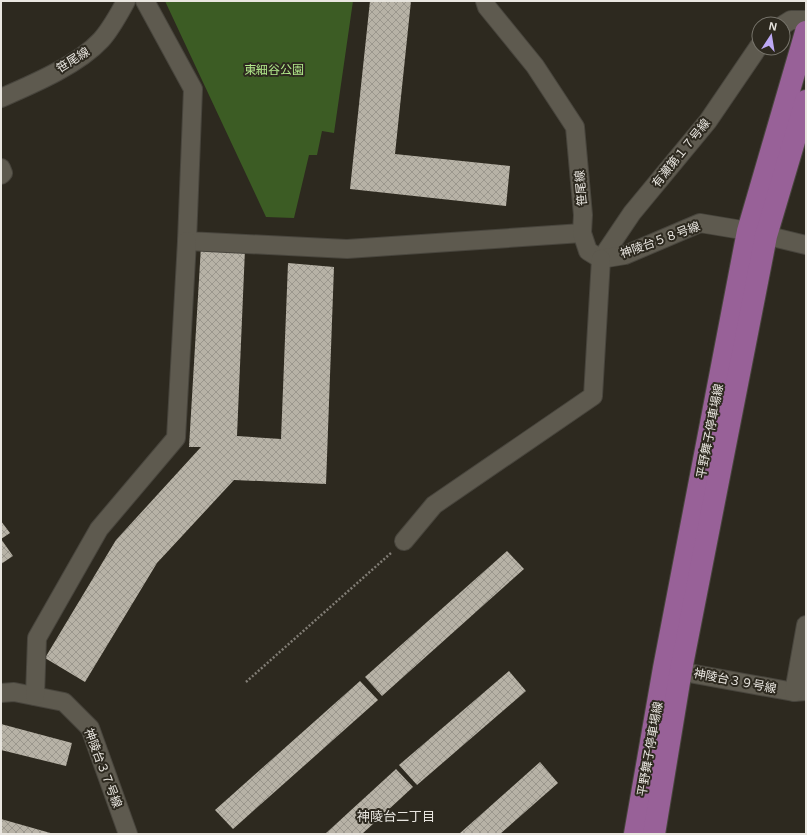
<svg xmlns="http://www.w3.org/2000/svg" width="807" height="835" viewBox="0 0 807 835" font-family="Arial,'Noto Sans JP',sans-serif">
  <style>
    .green { fill: #3c5c24 }
    .building { fill: url(#building-cross-hatch) }
    .lines { fill: none; stroke-linecap: round; stroke-linejoin: round }
    .minor-casing { stroke: #48453d; stroke-width: 20 }
    .major-casing { stroke: #48453d; stroke-width: 24 }
    .path { stroke: #817d75; stroke-width: 2.5; stroke-dasharray: 2 2; stroke-linecap: butt }
    .minor { stroke: #5e5a4f; stroke-width: 18 }
    .major { stroke: #986198; stroke-width: 22 }
    .labels { text-anchor: middle; stroke-width: 4; stroke-linejoin: round; paint-order: stroke }
    .street-label { font-size: 12px; fill: #e9e6e0; stroke: #2d291f }
    .park-label { font-size: 12px; fill: #b2e98b; stroke: #2d291f }
    .neighbourhood-label { font-size: 13px; fill: #e9e6e0; stroke: #2d291f }
  </style>
  <defs>
    <pattern id="building-cross-hatch" width="8" height="8" patternUnits="userSpaceOnUse"><rect width="8" height="8" fill="#b7b2a6"/><path d="M0 0l8 8M0 8l8-8" fill="none" stroke="#9b978d"/></pattern>
  </defs>
  <rect width="100%" height="100%" fill="#2d291f"/>
  <polygon class="green" points="165,1 353,1 334,133 322,131 317,155 309,155 294,218 266,217"/>
  <g class="building">
    <polygon points="370,1 411,1 395,154 510,166 506,206 350,189"/>
    <polygon points="201,246 245,249 237,436 281,439 288,263 334,267 326,484 234,480 157,563 85,682 45,658 116,540 201,447 189,447"/>
    <polygon points="1,521 10,533 1,539 13,556 1,564"/>
    <polygon points="507,551 524,569 382,696 365,677"/>
    <polygon points="509,671 526,691 417,785 399,765"/>
    <polygon points="360,681 378,700 233,829 215,810"/>
    <polygon points="1,724 72,743 66,766 1,750"/>
    <polygon points="540,762 558,783 500,834 459,834"/>
    <polygon points="396,769 413,787 362,834 325,834"/>
    <polygon points="1,819 54,834 1,834"/>
  </g>
  <g class="lines">
    <defs>
      <g id="minor">
        <polyline points="145,1 193,89 187,241 347,249 582,233"/>
        <polyline points="485,1 487,7 535,66 575,127 583,215 582,233 588,251 601,259"/>
        <polyline points="783,25 791,20 806,20"/>
        <path d="M1,98C33,84 78,65 101,40C111,29 119,14 126,1"/>
        <polyline points="1,168 3,173 1,175"/>
        <polyline points="601,259 632,213 708,121 759,46"/>
        <polyline points="601,259 625,255 700,223 748,231 806,245"/>
        <polyline points="404,541 434,505 593,396 601,259"/>
        <polyline points="667,669 794,692 806,691"/>
        <polyline points="794,692 806,625"/>
        <polyline points="1,693 14,692 64,702 90,728 128,834"/>
        <polyline points="35,696 37,638 99,529 176,438 187,241"/>
      </g>
      <g id="major">
        <polyline points="635,834 664,668 748,231 806,32"/>
        <polyline points="654,834 681,670 766,236 806,101"/>
      </g>
    </defs>
    <use href="#minor" class="minor-casing"/>
    <use href="#major" class="major-casing"/>
    <polyline class="path" points="246,682 391,553"/>
    <use href="#minor" class="minor"/>
    <use href="#major" class="major"/>
  </g>
  <g class="labels">
    <g class="street-label">
      <text transform="translate(73 60) rotate(-32)" y="4">笹尾線</text>
      <text transform="translate(681 153) rotate(-51)" y="4">有瀬第１７号線</text>
      <text transform="translate(581 188) rotate(-95)" y="4">笹尾線</text>
      <text transform="translate(660 240) rotate(-20)" y="4">神陵台５８号線</text>
      <text transform="translate(710 431) rotate(-79)" y="4">平野舞子停車場線</text>
      <text transform="translate(735 681) rotate(11)" y="4">神陵台３９号線</text>
      <text transform="translate(650 749) rotate(-80)" y="4">平野舞子停車場線</text>
      <text transform="translate(103 768) rotate(69)" y="4">神陵台３７号線</text>
    </g>
    <g class="park-label">
      <text x="274" y="74">東細谷公園</text>
    </g>
    <g class="neighbourhood-label">
      <text x="396" y="821">神陵台二丁目</text>
    </g>
  </g>
  <rect width="807" height="835" fill="none" stroke="#e9e6e0" stroke-width="4"/>
  <g transform="translate(771 36) rotate(12)"><circle r="19" fill="#2d291f" stroke="#78756c"/>
  <path d="M0-3L7 15L0 10L-7 15Z" fill="#bda9f5"/>
  <text y="-6" font-size="11" font-weight="bold" text-anchor="middle" fill="#e9e6e0">N</text>
  </g>
</svg>
